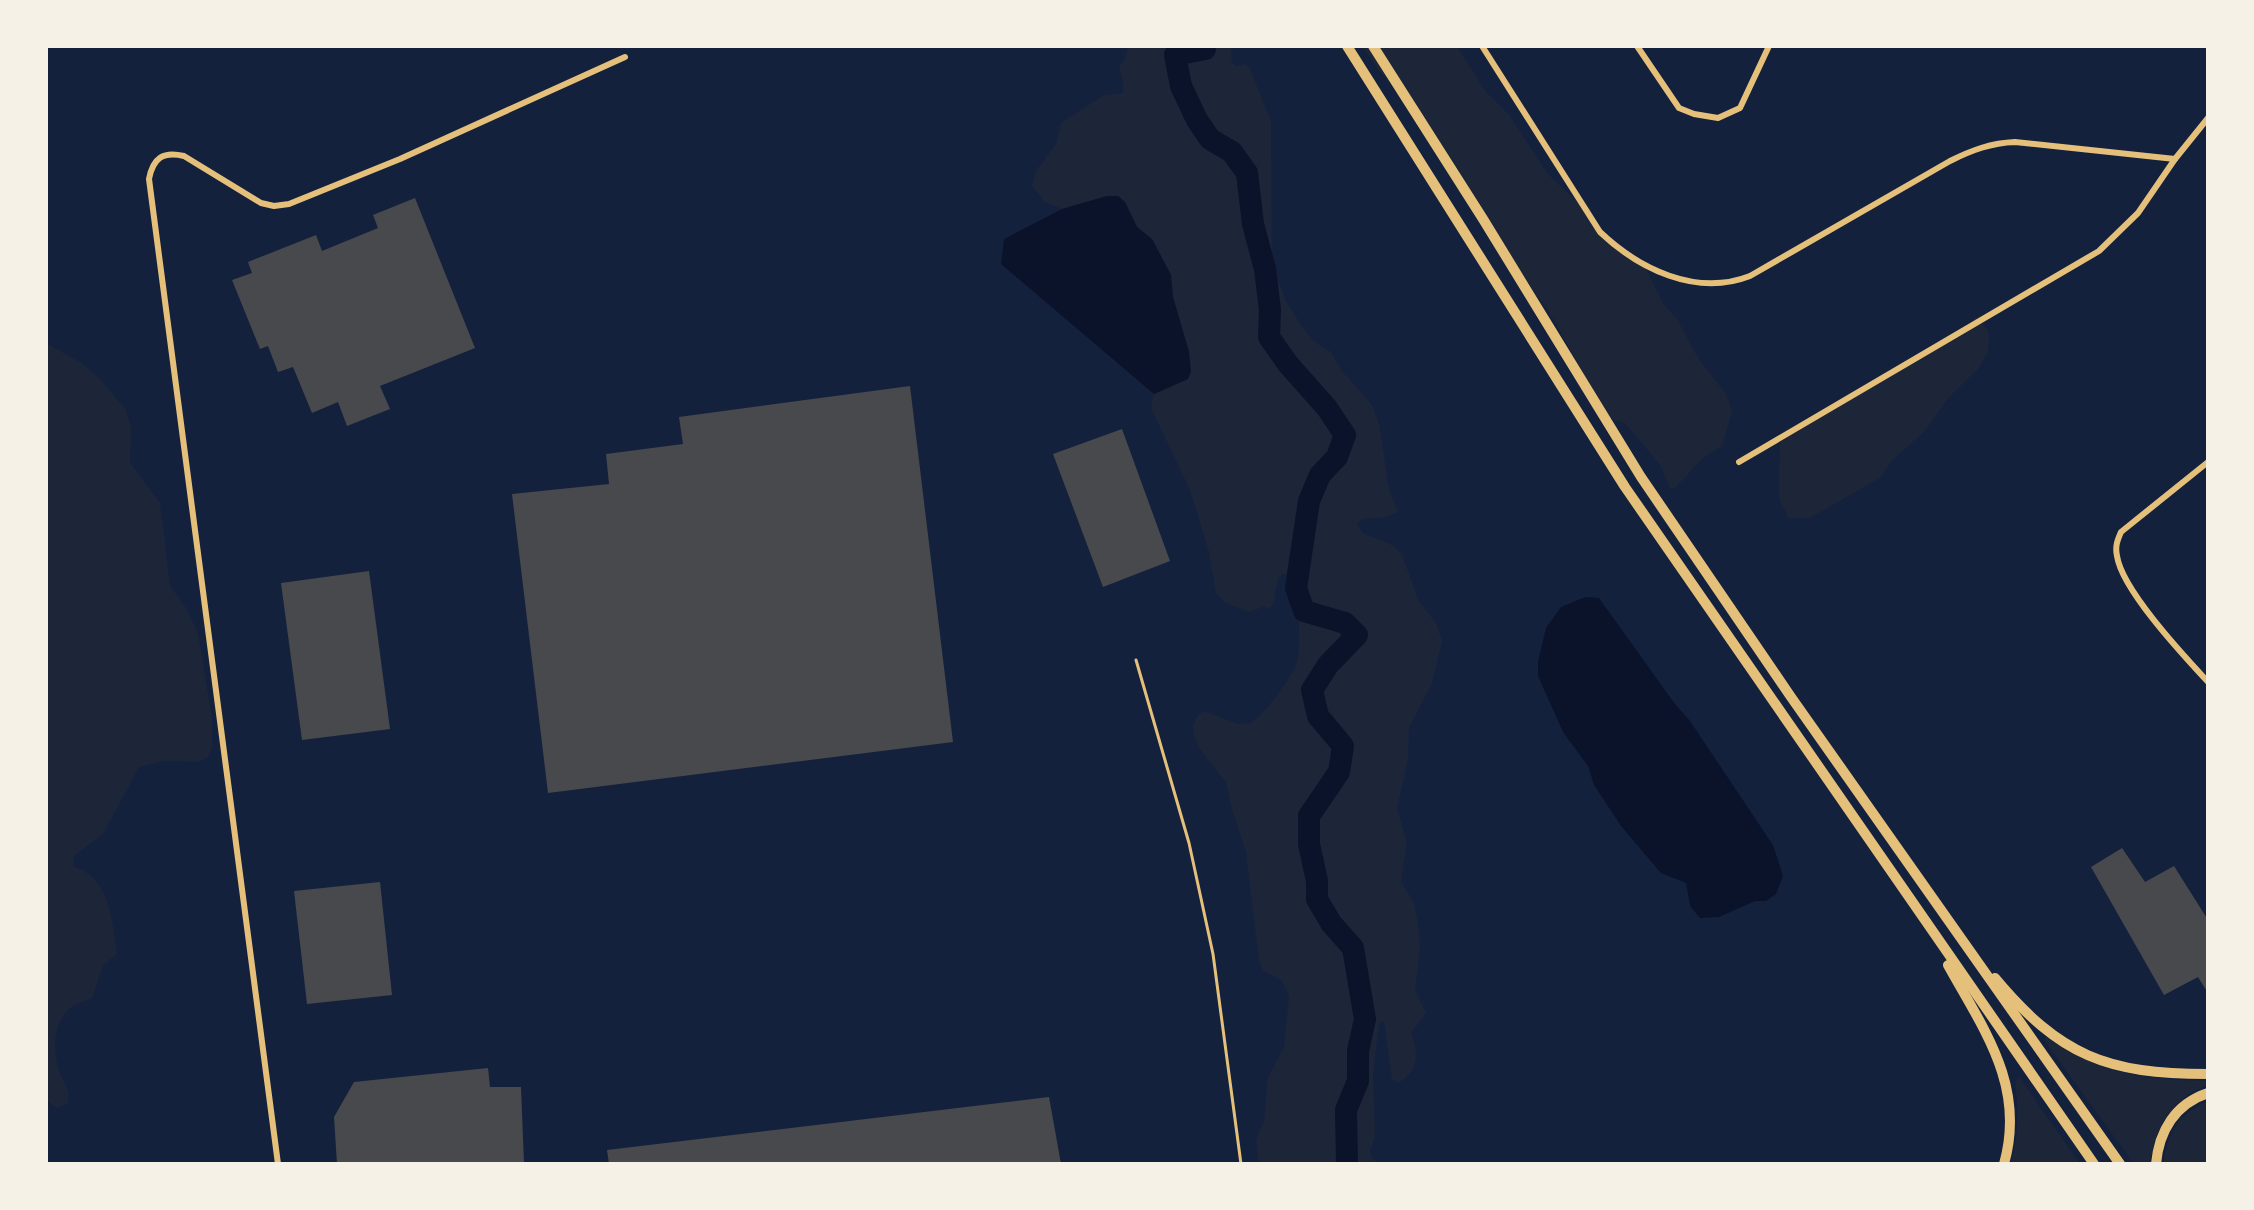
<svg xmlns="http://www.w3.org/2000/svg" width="2254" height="1210" viewBox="0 0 2254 1210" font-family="'DM Sans',sans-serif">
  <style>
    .green { fill: #1d2539 }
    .water { fill: #0b132b }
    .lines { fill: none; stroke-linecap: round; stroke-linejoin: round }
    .river { stroke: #0b132b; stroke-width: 22 }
    .building { fill: #48494c }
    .service { stroke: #e5c07b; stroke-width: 3 }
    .minor { stroke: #e5c07b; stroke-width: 6 }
    .motorway { stroke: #e5c07b; stroke-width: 10 }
  </style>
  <rect width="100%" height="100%" fill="#14213d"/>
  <g class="green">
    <path d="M1128,46H1231L1232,63L1236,66L1245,64L1250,69L1271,121L1272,265L1287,303L1301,325L1313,341L1331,352L1342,371L1372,405L1379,424L1389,488L1398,512L1387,517L1362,519L1357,524L1363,533L1392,545L1402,554L1418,600L1436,623L1442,641L1432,683L1409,728L1408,759L1397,808L1407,843L1401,882L1414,903L1418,924L1420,949L1415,990L1426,1013L1411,1033C1419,1054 1419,1071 1398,1083L1392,1079L1384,1021L1379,1024L1373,1075L1375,1136L1370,1151L1372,1158L1380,1164H1259L1256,1140L1264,1121L1268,1078L1284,1047L1289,996L1282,981L1263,970L1259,961L1246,852L1232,809L1226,782L1199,748L1194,736L1193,726L1198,715L1204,711L1238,724L1251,723C1265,714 1295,674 1298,658C1302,639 1298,589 1285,574H1282C1272,587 1279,597 1270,608L1263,607L1249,612L1224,602L1216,593L1209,552L1190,490L1151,408L1154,394L1188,379L1189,352L1173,297L1171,275L1152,239L1137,227L1125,202L1107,196L1062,209L1045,202L1032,186L1036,171L1056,144L1061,123L1104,95L1123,93L1124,85L1119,67L1126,57Z"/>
    <polygon points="1362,46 1457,46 1485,91 1510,116 1547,173 1579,204 1590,207 1598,230 1633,255 1646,269 1664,305 1677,319 1698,358 1726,394 1732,411 1722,446 1704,457 1675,488 1670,488 1661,466 1625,423 1614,420 1602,408 1555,322 1484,217 1456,165 1412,104 1380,72"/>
    <polygon points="1975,316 1989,331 1988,352 1978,369 1949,397 1924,432 1892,460 1881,477 1810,518 1789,518 1779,500 1780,439 1974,320"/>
    <path d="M46,343L83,364L100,379L126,410L131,428L130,463L160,503L170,586L186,608L198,633L212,718V747L208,757L199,762L164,761L139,767L103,834L74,856L73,866C110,878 112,919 117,954L103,965L92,998C86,1001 74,1004 69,1009C52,1025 52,1055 61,1075C66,1087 71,1091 67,1104L57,1108L46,1100Z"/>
    <path d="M2046,1037C2108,1074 2137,1079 2208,1081V1085C2172,1097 2155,1128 2150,1164H2134L2044,1040Z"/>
    <path d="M2018,1078H2020L2080,1164H2011C2018,1136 2019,1110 2015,1082Z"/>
    <path d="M2208,1101V1164H2163C2167,1134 2179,1113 2208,1101Z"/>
  </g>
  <g class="water">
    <polygon points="1107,196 1118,196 1125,202 1137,227 1152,239 1171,275 1173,297 1189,352 1191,372 1188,379 1154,394 1001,264 1004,239 1062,209"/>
    <polygon points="1585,597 1599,598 1675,704 1690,721 1773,845 1783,876 1776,894 1766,901 1755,901 1719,917 1700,918 1690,906 1686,883 1661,873 1621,826 1594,785 1588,766 1563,732 1538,676 1538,661 1546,628 1561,607"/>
  </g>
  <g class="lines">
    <polyline class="river" points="1204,46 1205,49 1175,55 1181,86 1197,120 1210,139 1232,152 1247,173 1253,224 1265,269 1270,310 1269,337 1288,364 1327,408 1345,435 1337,457 1320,475 1309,501 1296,588 1304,611 1345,623 1357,635 1328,665 1312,690 1318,716 1343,746 1339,772 1309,816 1309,844 1317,881 1317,899 1331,923 1353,948 1365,1019 1358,1051 1358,1081 1346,1110 1347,1164"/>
  </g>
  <g class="building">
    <polygon points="415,198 475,348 380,386 390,409 347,426 338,402 312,413 293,367 278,372 268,346 260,349 232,280 252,273 248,262 316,235 322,251 378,228 373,215"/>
    <polygon points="910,386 953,742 548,793 512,494 609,484 606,454 683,444 679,417"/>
    <polygon points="1122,429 1170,561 1103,587 1053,454"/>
    <polygon points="369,571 390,729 302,740 281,583"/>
    <polygon points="2122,848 2145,882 2174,866 2208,920 2208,993 2198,977 2164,995 2091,867"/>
    <polygon points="380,882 392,995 307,1004 294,891"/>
    <polygon points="488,1068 490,1087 521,1087 524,1164 337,1164 334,1117 354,1082"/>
    <polygon points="1049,1097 1061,1164 609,1164 607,1150"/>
  </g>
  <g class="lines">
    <polyline class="service" points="1136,660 1189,843 1213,954 1241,1164"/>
    <g class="minor">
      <path d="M1482,46L1600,232C1639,269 1696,297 1750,276L1950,161C1972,150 1991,143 2015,142L2175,159"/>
      <polyline points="1637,46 1679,108 1694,114 1718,118 1740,108 1769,46"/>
      <polyline points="1739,462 2099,251 2138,213 2175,159 2208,118"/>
      <path d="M2208,462L2121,532C2117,541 2115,547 2117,556C2122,590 2184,656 2208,682"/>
      <path d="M278,1164L149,179C153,158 163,151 184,156L261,203L274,206L289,204L400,159L625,57"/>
    </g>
    <g class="motorway">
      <polyline points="1347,46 1625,487 2094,1164"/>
      <polyline points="1373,46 1483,219 1641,477 1791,697 2120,1164"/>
      <path d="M1948,965C1984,1030 2026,1086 2004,1164"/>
      <path d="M1995,978C2060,1056 2107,1074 2208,1074"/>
      <path d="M2156,1164C2159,1131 2175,1104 2208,1093"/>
    </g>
  </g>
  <rect width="2254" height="1210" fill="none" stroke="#f6f1e7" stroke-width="96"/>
</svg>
